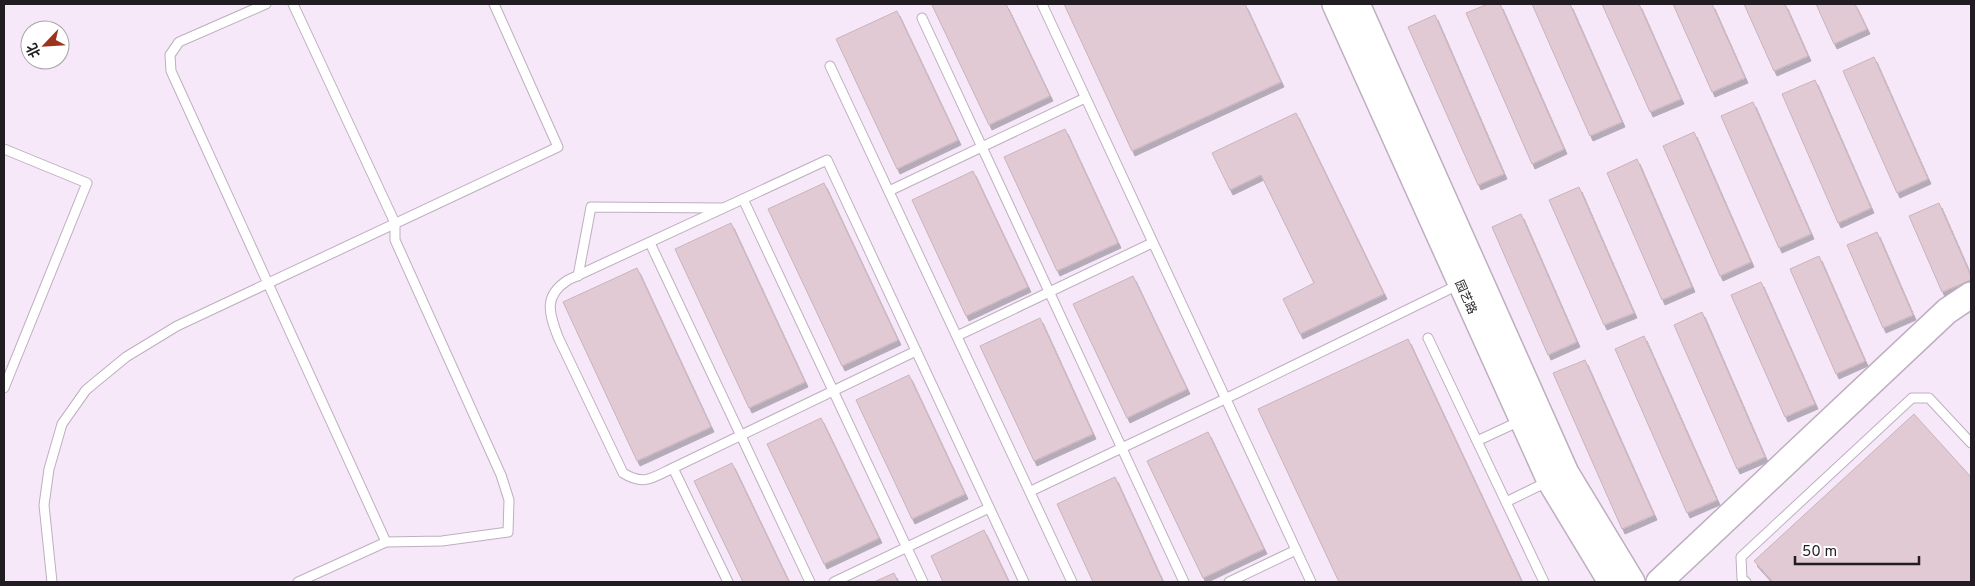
<svg xmlns="http://www.w3.org/2000/svg" width="1975" height="586" viewBox="0 0 1975 586" font-family="Overpass,'Noto Sans SC',sans-serif">
  <style>
    .building { fill: #e1cad4; stroke: #c9b3bc; filter: url(#shadow) }
    .lines { fill: none; stroke-linecap: round; stroke-linejoin: round }
    .lane-casing { stroke: #bdafbf; stroke-width: 11 }
    .secondary-casing { stroke: #bdafbf; stroke-width: 28 }
    .lane { stroke: #fff; stroke-width: 9 }
    .secondary { stroke: #fff; stroke-width: 25 }
    .labels { text-anchor: middle; stroke-width: 4.5; stroke-linejoin: round; paint-order: stroke }
    .street-label { font-size: 12px; fill: #221d23; stroke: #fff }
  </style>
  <defs>
    <filter id="shadow"><feDropShadow dx="3" dy="5" stdDeviation="0" flood-color="#0004"/></filter>
  </defs>
  <rect width="100%" height="100%" fill="#f7e8f9"/>
  <g class="building">
    <polygon points="935,4 1006,4 1050,96 989,125 932,5"/>
    <polygon points="1064,4 1245,4 1281,82 1132,151"/>
    <polygon points="1488,4 1500,4 1564,149 1532,164 1466,13"/>
    <polygon points="1532,4 1570,4 1622,122 1590,136"/>
    <polygon points="1602,4 1639,4 1681,99 1650,112"/>
    <polygon points="1673,4 1712,4 1745,78 1712,92"/>
    <polygon points="1744,4 1785,4 1808,56 1774,71"/>
    <polygon points="1816,4 1855,4 1867,29 1834,44"/>
    <polygon points="897,11 958,140 897,169 836,39"/>
    <polygon points="1435,15 1504,174 1478,185 1408,27"/>
    <polygon points="1874,57 1928,179 1897,193 1843,71"/>
    <polygon points="1815,80 1871,208 1838,223 1782,94"/>
    <polygon points="1753,102 1811,234 1779,248 1721,116"/>
    <polygon points="1296,113 1384,294 1300,334 1283,299 1314,283 1261,175 1230,190 1212,153"/>
    <polygon points="1065,129 1118,243 1057,271 1004,157"/>
    <polygon points="1694,132 1751,262 1720,276 1663,146"/>
    <polygon points="1637,159 1692,287 1662,300 1607,173"/>
    <polygon points="973,171 1028,287 966,316 912,200"/>
    <polygon points="824,183 898,340 842,366 768,209"/>
    <polygon points="1579,187 1634,313 1604,325 1549,200"/>
    <polygon points="1939,203 1971,276 1971,280 1942,292 1909,216"/>
    <polygon points="1521,214 1577,342 1548,355 1492,227"/>
    <polygon points="731,223 805,382 749,408 675,249"/>
    <polygon points="1877,232 1913,315 1883,328 1847,245"/>
    <polygon points="1819,256 1865,361 1836,374 1790,269"/>
    <polygon points="637,268 711,427 637,461 563,302"/>
    <polygon points="1133,276 1187,389 1127,418 1073,304"/>
    <polygon points="1761,282 1815,404 1785,417 1731,295"/>
    <polygon points="1702,312 1765,457 1737,469 1674,325"/>
    <polygon points="1040,318 1093,434 1034,461 980,346"/>
    <polygon points="1644,336 1717,500 1687,513 1615,349"/>
    <polygon points="1408,339 1522,582 1339,582 1258,409"/>
    <polygon points="1585,360 1654,515 1622,529 1553,373"/>
    <polygon points="909,375 965,494 912,519 856,400"/>
    <polygon points="1914,414 1971,477 1971,582 1773,582 1754,561"/>
    <polygon points="821,418 879,538 824,564 767,444"/>
    <polygon points="1208,432 1264,549 1203,578 1147,461"/>
    <polygon points="732,463 789,582 743,582 694,481"/>
    <polygon points="1115,477 1163,582 1093,582 1057,504"/>
    <polygon points="984,530 1009,582 943,582 931,556"/>
    <polygon points="894,573 898,582 874,582"/>
  </g>
  <g class="lines">
    <defs>
      <g id="lane">
        <polyline points="266,4 179,42 170,55 171,71 386,542 442,541 508,532 509,500 501,475 395,240 395,223 293,4"/>
        <polyline points="1042,4 1311,582"/>
        <polyline points="922,18 1184,582"/>
        <polyline points="830,66 1072,582"/>
        <polyline points="4,149 87,183 4,388"/>
        <polyline points="889,191 1085,98"/>
        <polyline points="743,199 923,582"/>
        <polyline points="650,243 810,582"/>
        <polyline points="578,276 591,207 722,208"/>
        <polyline points="957,336 1152,243"/>
        <polyline points="1428,338 1544,582"/>
        <polyline points="1477,441 1520,421"/>
        <path d="M673,468C652,478 644,486 623,473L558,337C549,313 543,296 568,280L827,160L1024,582"/>
        <polyline points="1031,491 1225,399 1460,284"/>
        <polyline points="1506,502 1549,481"/>
        <polyline points="52,582 44,505 49,469 62,424 86,390 126,357 177,326 558,147 494,4"/>
        <polyline points="298,582 386,542"/>
        <polyline points="728,582 673,468 916,351"/>
        <polyline points="834,582 989,508"/>
        <polyline points="1229,582 1296,550"/>
        <polyline points="1746,582 1742,579 1741,557 1912,398 1929,398 1971,443"/>
      </g>
      <g id="secondary">
        <polyline points="1335,4 1550,481 1611,582"/>
        <polyline points="1357,4 1566,473 1632,582"/>
        <polyline points="1659,582 1947,311 1971,295"/>
      </g>
    </defs>
    <use href="#lane" class="lane-casing"/>
    <use href="#secondary" class="secondary-casing"/>
    <use href="#lane" class="lane"/>
    <use href="#secondary" class="secondary"/>
  </g>
  <g class="labels">
    <g class="street-label">
      <text transform="translate(1466 297) rotate(66)" y="4">园艺路</text>
    </g>
  </g>
  <rect width="1975" height="586" fill="none" stroke="#221d23" stroke-width="10"/>
  <g transform="translate(45 45) rotate(245)"><circle r="24" fill="#ffffff" stroke="#a7a5a7"/>
  <path d="M0-4L9 19L0 12L-9 19Z" fill="#9c331d"/>
  <text y="-8" font-size="14" font-weight="bold" text-anchor="middle" fill="#221d23">北</text>
  </g>
  <path d="M1795 556v8h124v-8" fill="none" stroke="#221d23" stroke-width="2.5"/>
  <text x="1802" y="556" font-size="15" fill="#221d23" stroke="#ffffff" stroke-width="4" paint-order="stroke">50 m</text>
</svg>
